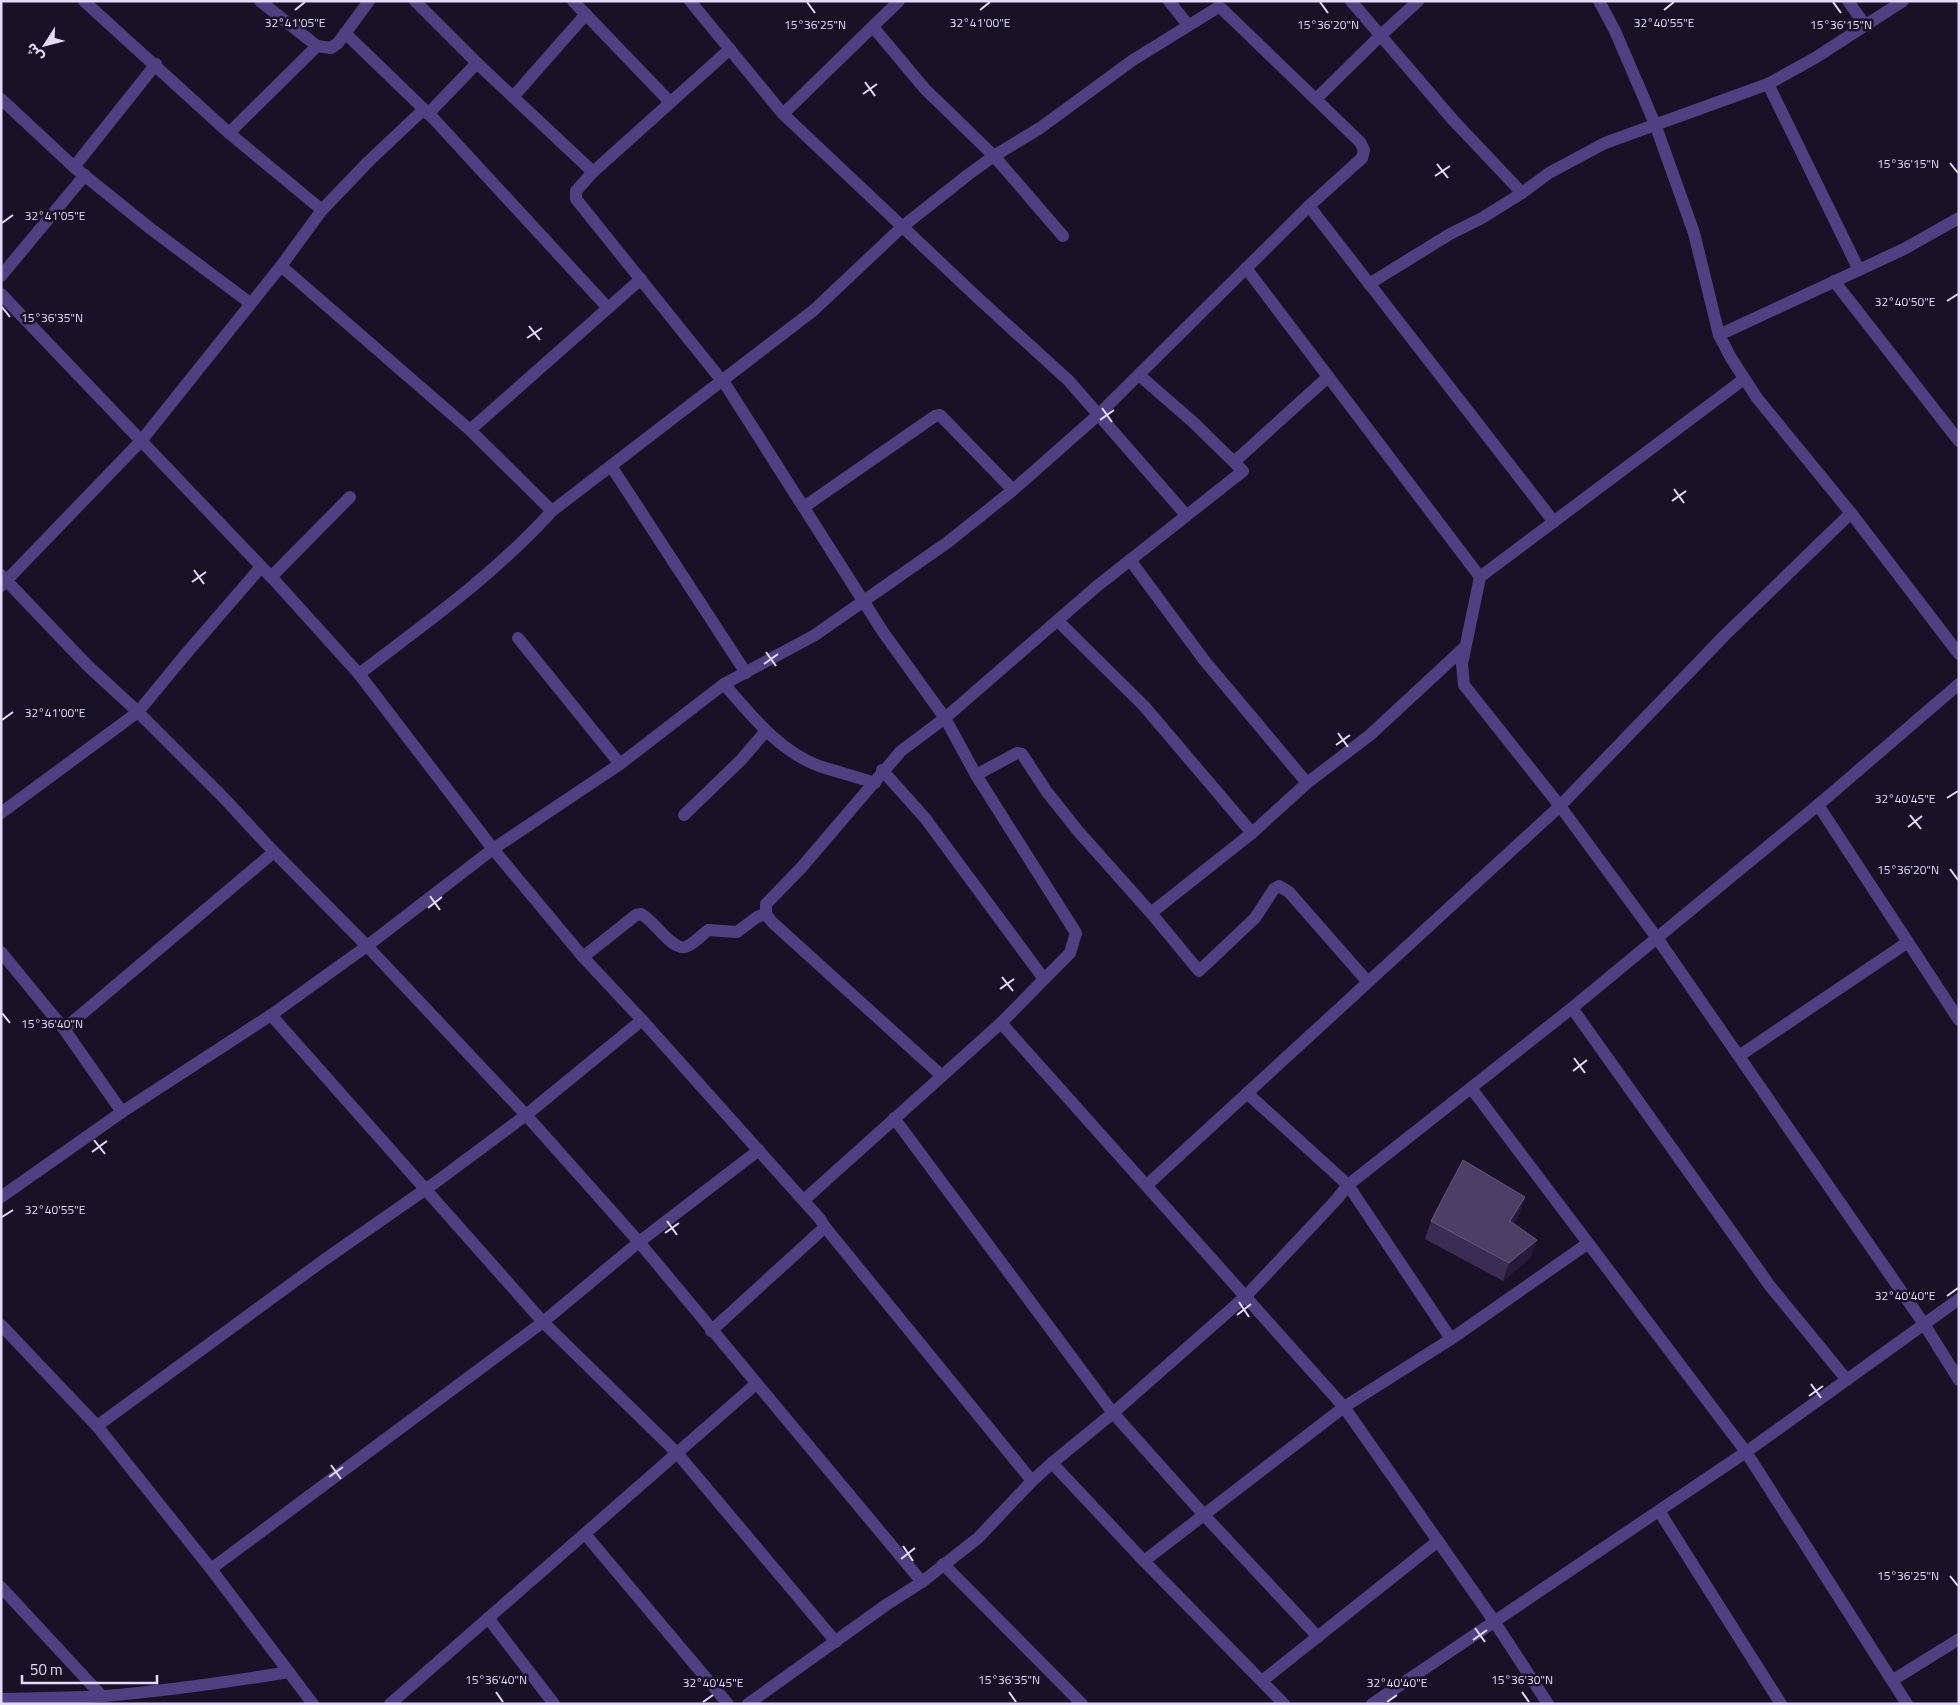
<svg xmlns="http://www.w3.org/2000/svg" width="1960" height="1705" viewBox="0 0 1960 1705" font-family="'Titillium Web','Noto Sans Arabic',sans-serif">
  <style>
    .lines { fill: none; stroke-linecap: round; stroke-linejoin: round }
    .minor { stroke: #4d4182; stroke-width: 12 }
    .wall { fill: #3a2c53 }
    .shaded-wall { fill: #251a3a }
    .building { fill: #4c3f65; stroke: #64577d }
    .ticks { fill: none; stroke: #e3dbfc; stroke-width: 2 }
    .ticks-label { font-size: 12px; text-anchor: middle; fill: #e3dbfc; stroke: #191227; stroke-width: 5; stroke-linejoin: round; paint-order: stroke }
  </style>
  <rect width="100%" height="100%" fill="#191227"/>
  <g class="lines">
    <g class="minor">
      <polyline points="84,1 229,133 322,210"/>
      <polyline points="260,1 317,46 331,48 338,43 369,1"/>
      <polyline points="415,1 480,66 593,172"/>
      <polyline points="573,1 670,102"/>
      <polyline points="690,1 783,114 979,299 1069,381 1186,515"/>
      <polyline points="1169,1 1188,25"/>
      <polyline points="1351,1 1453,120 1522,193 1549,173 1605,143 1768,84 1815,58 1903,1"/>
      <polyline points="1599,1 1615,31 1655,124 1694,233 1719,335 1731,358 1757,398 1851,513 1959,654"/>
      <polyline points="1848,1 1865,25"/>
      <polyline points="873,27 925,89 994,156 1063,236"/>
      <polyline points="345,33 432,117 608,308"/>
      <polyline points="730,49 593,172 576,191 576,199 727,387 883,632 945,718 976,775 1076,933 1070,953 1001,1023 804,1200"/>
      <polyline points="1768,84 1859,270"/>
      <polyline points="513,97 586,14"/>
      <polyline points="1,99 74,167 156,64"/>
      <polyline points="1316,99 1380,36 1418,1"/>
      <polyline points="424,109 368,162 322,210 281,266 470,430 552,511"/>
      <polyline points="428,114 477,63"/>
      <polyline points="783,114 899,1"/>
      <polyline points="229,133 317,46"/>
      <polyline points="74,167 151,229 250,303"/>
      <polyline points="1309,206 1554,522"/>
      <polyline points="1246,268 1480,577"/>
      <polyline points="1,276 85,175"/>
      <polyline points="1834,281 1959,441"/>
      <polyline points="1369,284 1450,234 1482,218 1522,193"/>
      <polyline points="1,294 275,581 359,674 493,849 583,957 642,1020 820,1219 825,1227 711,1331"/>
      <polyline points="1719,335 1904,249 1959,218"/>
      <polyline points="1744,379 1480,577 1462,664 1464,685 1560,806 1657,938 1924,1324 1959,1380"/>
      <polyline points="470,430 641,279"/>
      <polyline points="1234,462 1328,377"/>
      <polyline points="611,466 746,673"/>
      <polyline points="804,507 935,416 940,415 1013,490"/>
      <polyline points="1130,560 1204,660 1307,783"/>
      <polyline points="1,575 87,665 138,712 185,655 261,567"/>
      <polyline points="271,577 350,497"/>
      <polyline points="1,586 141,441 281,266"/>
      <polyline points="1058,621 1144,706 1252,833"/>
      <polyline points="518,638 620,764"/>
      <path d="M724,684C751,715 779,751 819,766C838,772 857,777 875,783"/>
      <polyline points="882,770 925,818 1044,979"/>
      <polyline points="976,775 1017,753 1022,754 1047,792 1078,831 1151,913 1252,833 1307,783 1370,735 1465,647"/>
      <polyline points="1818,805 1959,1020"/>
      <polyline points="1,813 138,712 222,796 274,852 367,946 526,1115 639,1242 922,1582"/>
      <polyline points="684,815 741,760 766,731"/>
      <polyline points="1151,913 1199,971 1255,918 1274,889 1279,886 1289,892 1367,981"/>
      <polyline points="1,952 64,1029 122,1112"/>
      <path d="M583,957L636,915L641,914C654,920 671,950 685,947C693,945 702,935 708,930L737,932L757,917L766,914"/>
      <polyline points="1572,1008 1770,1286 1847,1380"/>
      <polyline points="271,1015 543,1322 677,1453 836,1642"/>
      <polyline points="1001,1023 1344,1407 1494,1621 1548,1704"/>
      <polyline points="64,1029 274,852"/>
      <polyline points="1739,1056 1908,942"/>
      <polyline points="942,1076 772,922 766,914 766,904 801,868 901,751 945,718 1096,587 1243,471 1193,422 1139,375"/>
      <polyline points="1471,1088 1746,1452 1907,1704"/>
      <polyline points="1247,1093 1348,1185 1451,1339"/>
      <polyline points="894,1118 1113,1413 1204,1515 1318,1637"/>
      <polyline points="1147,1185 1560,806 1725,635 1851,513"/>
      <path d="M1,1197L122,1112L271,1015L367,946L493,849L620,764L724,684L815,635L948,542L1013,490L1098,415L1309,206L1362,158L1364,150L1360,142L1221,8H1217L1133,60L1040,128L994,156L969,174L902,227L814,310L552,511C495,574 426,623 359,674"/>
      <polyline points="825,1227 1032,1481"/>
      <polyline points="1,1325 97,1426 211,1569 313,1704"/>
      <polyline points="97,1426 324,1260 436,1182 526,1115 642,1020"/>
      <polyline points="1052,1463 1144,1561 1284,1704"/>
      <polyline points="1659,1511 1781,1704"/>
      <polyline points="585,1534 728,1704"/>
      <polyline points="1144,1561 1344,1407 1451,1339 1587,1244"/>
      <polyline points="943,1564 1082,1704"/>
      <polyline points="211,1569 543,1322 639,1242 759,1150"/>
      <polyline points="1,1587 102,1696"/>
      <polyline points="488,1618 554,1704"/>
      <polyline points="1893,1680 1959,1639"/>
      <polyline points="1262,1681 1438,1541"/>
      <path d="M1,1699C35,1698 70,1698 104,1696C166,1691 228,1682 289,1672"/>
      <polyline points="390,1704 756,1384"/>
      <polyline points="748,1704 886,1605 922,1582 978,1538 1032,1481 1052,1463 1113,1413 1246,1296 1337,1199 1348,1185 1572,1008 1818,805 1959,684"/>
      <polyline points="1372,1704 1746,1452 1959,1299"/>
    </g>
  </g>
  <polygon class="wall" points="1525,1197 1519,1215 1513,1224 1537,1240 1530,1258 1503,1281 1425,1239 1431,1221"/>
  <g class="shaded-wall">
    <polygon points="1525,1197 1519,1215 1503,1239 1510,1221"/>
    <polygon points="1537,1240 1530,1258 1503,1281 1509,1263"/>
  </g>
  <polygon class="building" points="1463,1160 1525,1197 1510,1221 1537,1240 1509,1263 1431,1221"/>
  <path class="ticks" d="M807,2L815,13M1320,2L1328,13M1833,2L1841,13M295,10L305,2M980,10L990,2M1664,10L1674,2M865,82L875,96M863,94L877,84M1950,163L1958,173M1437,164L1448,178M1435,176L1450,166M2,223L13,215M1947,301L1958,294M2,307L10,317M529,326L540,340M527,338L542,328M1102,408L1112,422M1100,420L1114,410M1674,489L1684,503M1672,501L1686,491M194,570L204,584M192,582L206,572M766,652L776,666M764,664L778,654M2,720L13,712M1338,733L1348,747M1336,745L1350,735M1947,798L1958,791M1910,815L1921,829M1908,827L1922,816M1950,869L1958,880M430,896L440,910M428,908L442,897M1002,977L1013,991M1000,989L1014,979M2,1013L10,1023M1574,1058L1585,1073M1573,1071L1587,1060M94,1140L105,1154M92,1152L107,1141M2,1217L13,1210M667,1221L677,1235M665,1233L679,1223M1947,1296L1958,1288M1239,1302L1249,1317M1237,1315L1251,1304M1811,1384L1821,1398M1809,1396L1823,1386M331,1465L341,1479M329,1477L343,1467M903,1546L913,1561M901,1559L915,1548M1950,1576L1958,1586M1475,1628L1485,1642M1473,1640L1487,1630M496,1692L503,1702M1009,1692L1016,1702M1522,1692L1529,1702M703,1702L713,1695M1387,1702L1397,1695"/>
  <g class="ticks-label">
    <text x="295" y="27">32°41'05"E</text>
    <text x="980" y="27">32°41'00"E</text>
    <text x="1664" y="27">32°40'55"E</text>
    <text x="815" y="29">15°36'25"N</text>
    <text x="1328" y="29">15°36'20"N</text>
    <text x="1841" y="29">15°36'15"N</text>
    <text x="1908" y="168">15°36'15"N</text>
    <text x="55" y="220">32°41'05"E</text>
    <text x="1905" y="306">32°40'50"E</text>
    <text x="52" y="322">15°36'35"N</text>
    <text x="55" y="717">32°41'00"E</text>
    <text x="1905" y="803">32°40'45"E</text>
    <text x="1908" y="874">15°36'20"N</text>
    <text x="52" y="1028">15°36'40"N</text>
    <text x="55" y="1214">32°40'55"E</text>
    <text x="1905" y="1300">32°40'40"E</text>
    <text x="1908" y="1580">15°36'25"N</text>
    <text x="496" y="1684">15°36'40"N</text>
    <text x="1009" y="1684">15°36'35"N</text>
    <text x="1522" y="1684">15°36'30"N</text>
    <text x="713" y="1687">32°40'45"E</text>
    <text x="1397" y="1687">32°40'40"E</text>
  </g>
  <rect width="1960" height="1705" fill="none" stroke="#e3dbfc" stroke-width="5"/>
  <g transform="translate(45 45) rotate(234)" stroke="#191227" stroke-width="4" paint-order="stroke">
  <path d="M0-4L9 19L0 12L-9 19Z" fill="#e3dbfc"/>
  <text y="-8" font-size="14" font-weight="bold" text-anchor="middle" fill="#e3dbfc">ش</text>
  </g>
  <path d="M22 1675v8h135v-8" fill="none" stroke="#e3dbfc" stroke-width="2.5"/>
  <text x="30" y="1675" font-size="15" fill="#e3dbfc" stroke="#191227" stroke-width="4" paint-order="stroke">50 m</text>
</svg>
